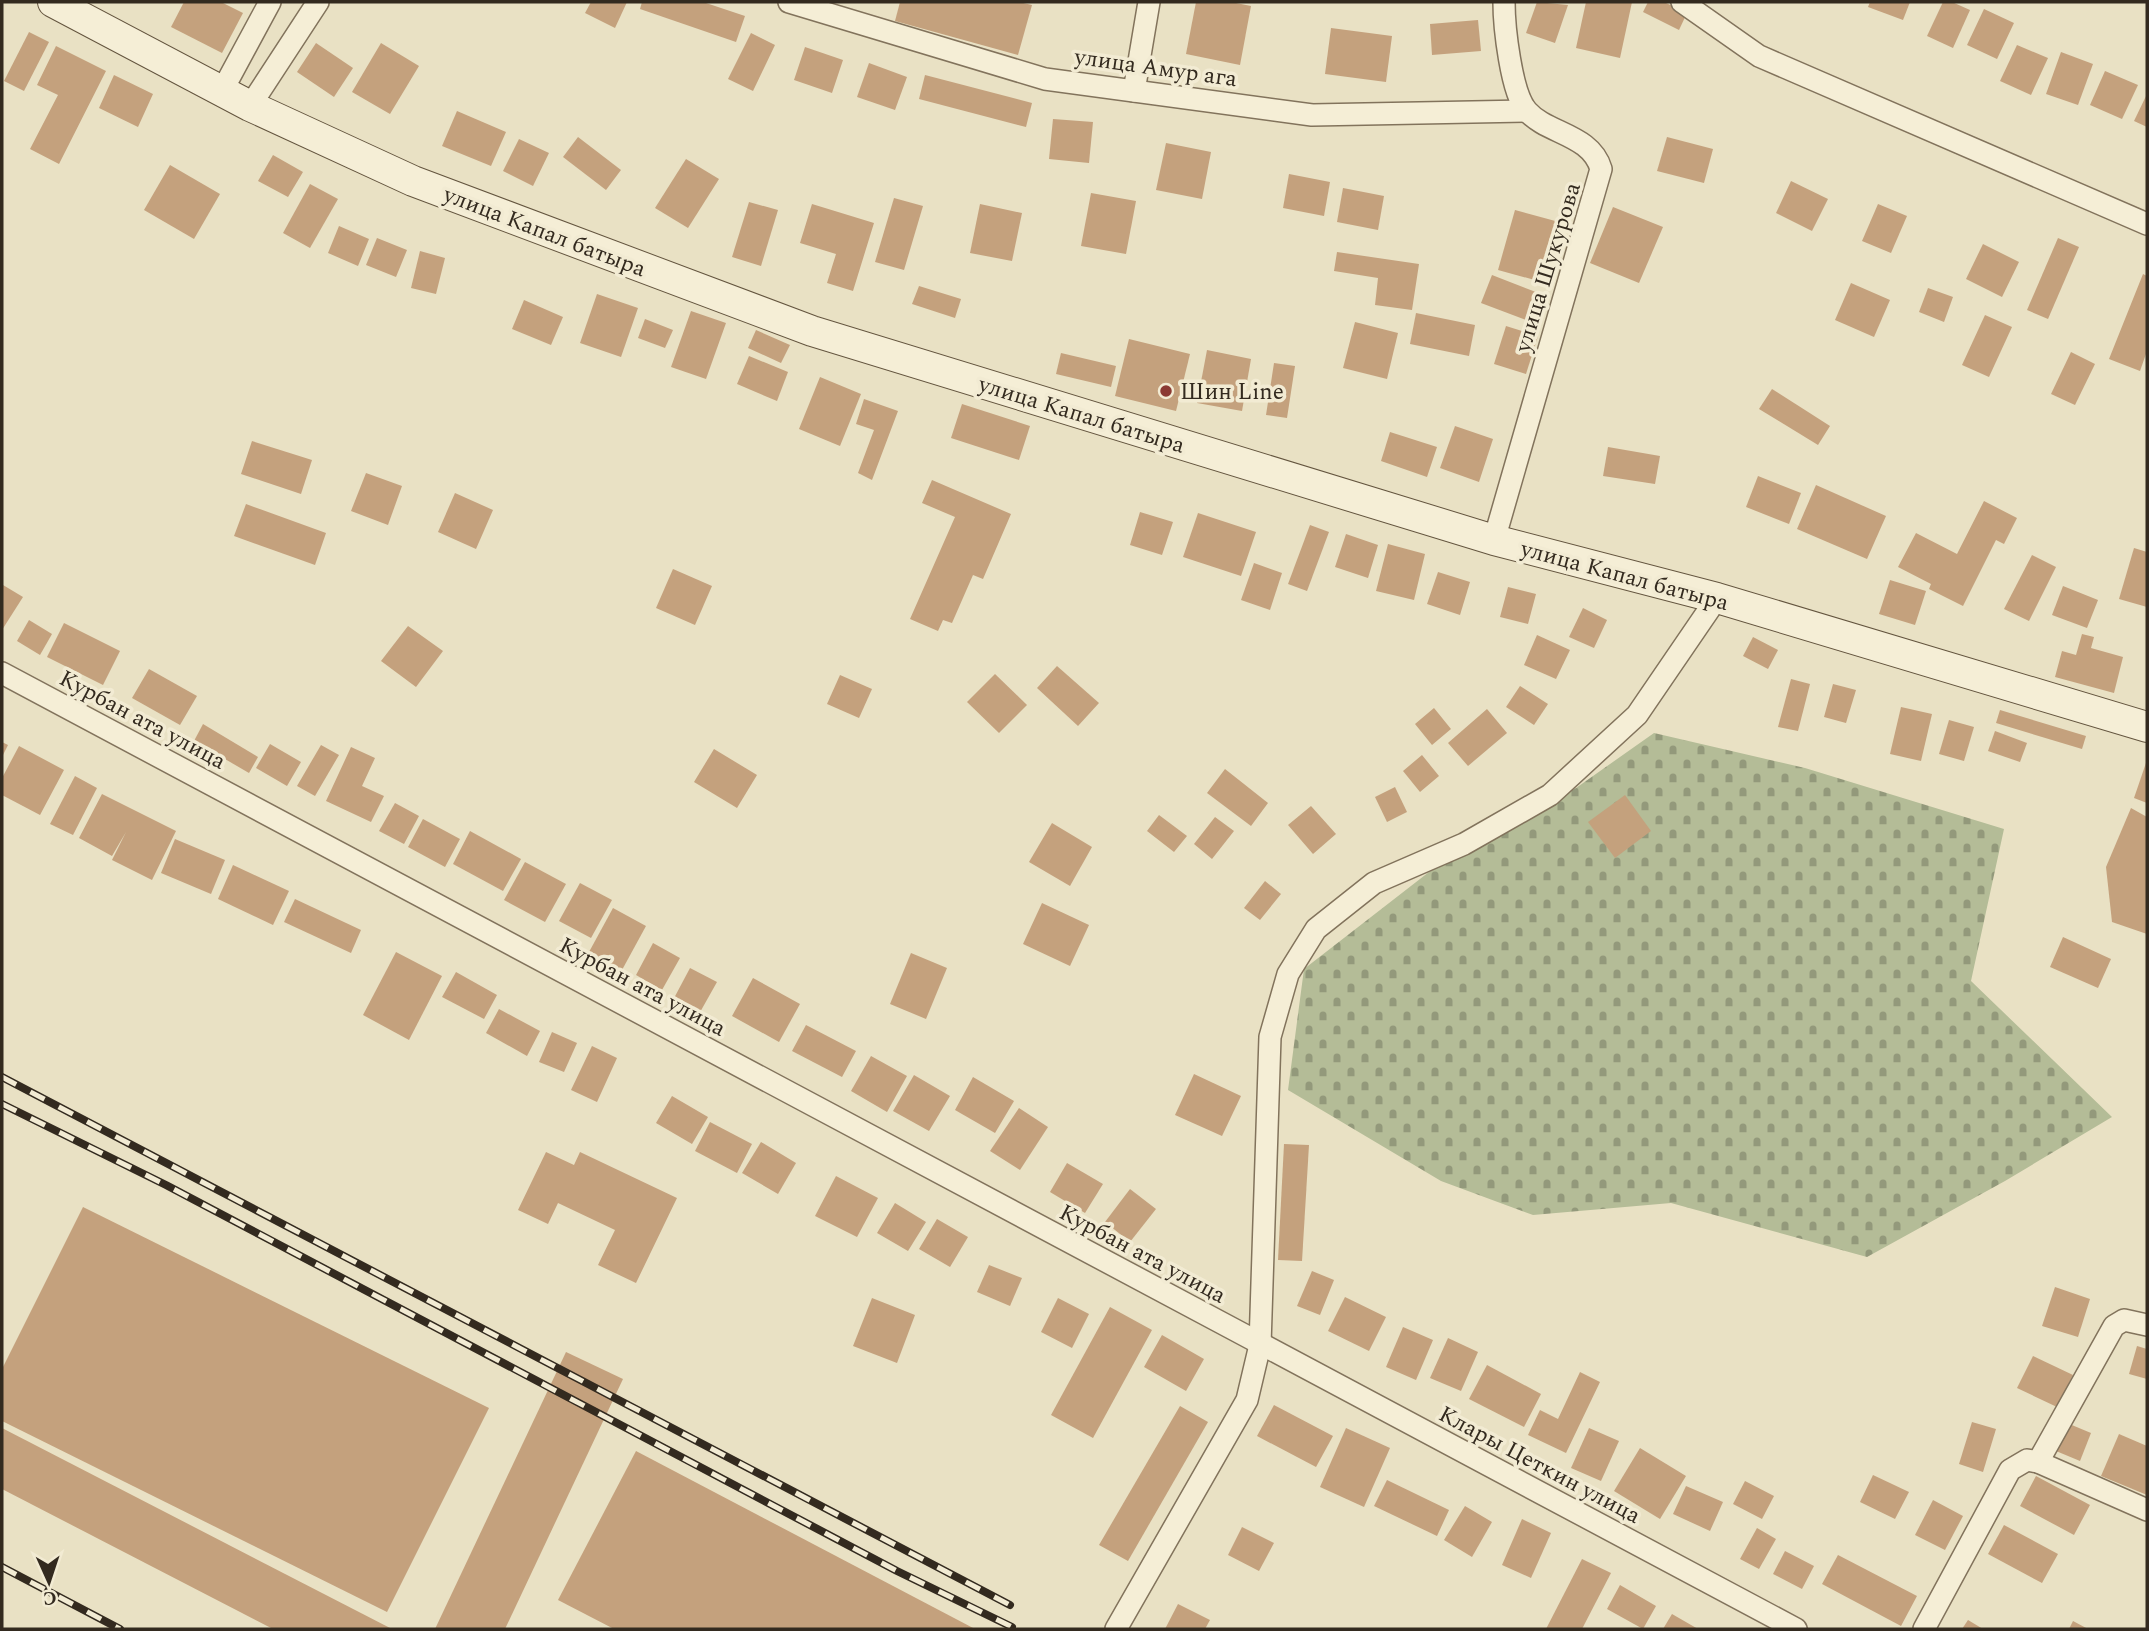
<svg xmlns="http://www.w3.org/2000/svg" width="2149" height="1631" viewBox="0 0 2149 1631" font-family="Spectral,serif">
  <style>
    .cemetery { fill: url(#cemetery-stones) }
    .building { fill: #c4a17d }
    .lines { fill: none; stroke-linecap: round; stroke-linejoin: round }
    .street-casing { stroke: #82735c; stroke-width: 24 }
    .secondary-casing { stroke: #64553f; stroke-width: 32 }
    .street { stroke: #f5eed6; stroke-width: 21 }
    .secondary { stroke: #f5eed6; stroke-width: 30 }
    .rail-casing { stroke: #332a1f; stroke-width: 8 }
    .rail { stroke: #f2ebd3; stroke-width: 5; stroke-dasharray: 16; stroke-linecap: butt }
    .poi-dot { fill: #8b3932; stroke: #f2ebd3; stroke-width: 2.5 }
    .labels { text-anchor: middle; stroke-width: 7; stroke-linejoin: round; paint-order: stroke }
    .street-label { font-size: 23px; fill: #332a1f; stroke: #f2ebd3 }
    .poi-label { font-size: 23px; fill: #332a1f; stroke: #f2ebd3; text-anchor: start }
  </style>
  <defs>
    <pattern id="cemetery-stones" width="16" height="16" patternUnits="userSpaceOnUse" patternTransform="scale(1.75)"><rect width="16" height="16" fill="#b4bc97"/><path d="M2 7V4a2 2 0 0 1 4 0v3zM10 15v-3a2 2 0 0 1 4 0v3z" fill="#93997b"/></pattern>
  </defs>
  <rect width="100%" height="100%" fill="#e9e1c4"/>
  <polygon class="cemetery" points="1654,733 1805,768 2004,829 1971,981 2112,1117 2005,1181 1867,1257 1671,1203 1533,1215 1441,1181 1288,1090 1304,969 1429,872 1576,788"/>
  <g class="building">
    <polygon points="184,2 221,2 243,13 222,53 171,27"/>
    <polygon points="591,2 627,2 615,28 585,13"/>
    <polygon points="642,2 703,2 745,16 736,42 640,9"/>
    <polygon points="900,2 1019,2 1032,5 1018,55 895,21"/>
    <polygon points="1196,2 1231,2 1251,6 1240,65 1186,54"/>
    <polygon points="1537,2 1568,5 1555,43 1526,33"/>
    <polygon points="1586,2 1632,2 1620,58 1576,48"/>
    <polygon points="1648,2 1664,2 1687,13 1679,30 1643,12"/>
    <polygon points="1870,2 1910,2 1903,20 1868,7"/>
    <polygon points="1943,2 1952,2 1970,10 1953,48 1927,36"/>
    <polygon points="1984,9 2014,23 1997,59 1967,45"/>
    <polygon points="1478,20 1481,51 1432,55 1430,24"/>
    <polygon points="1331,28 1392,36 1386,82 1325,74"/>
    <polygon points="29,32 49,42 24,91 4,81"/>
    <polygon points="751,33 775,45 753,91 728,79"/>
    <polygon points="316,43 353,68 334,97 297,72"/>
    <polygon points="381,43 419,66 390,114 352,92"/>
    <polygon points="2017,45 2048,58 2031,95 2000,81"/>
    <polygon points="56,46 106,71 59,164 30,149 58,95 37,85"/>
    <polygon points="805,47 843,60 832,93 794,80"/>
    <polygon points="2061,52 2093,64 2078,105 2046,94"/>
    <polygon points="869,63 907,77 895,110 857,97"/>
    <polygon points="2105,71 2138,85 2122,119 2090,105"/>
    <polygon points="114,75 153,94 138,127 99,108"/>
    <polygon points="925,75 1032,103 1026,127 919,99"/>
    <polygon points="2147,94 2147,127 2134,121"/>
    <polygon points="457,111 506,132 491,166 442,146"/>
    <polygon points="1053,119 1093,122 1089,163 1049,159"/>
    <polygon points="578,137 621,170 606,190 563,157"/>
    <polygon points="1667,137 1713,149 1704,183 1657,171"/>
    <polygon points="519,139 549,153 533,186 503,171"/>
    <polygon points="1166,143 1211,152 1202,199 1156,190"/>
    <polygon points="273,155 303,172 288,197 258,181"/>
    <polygon points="686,159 719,179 688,228 655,208"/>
    <polygon points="170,165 220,194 194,239 144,210"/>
    <polygon points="1289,174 1330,182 1324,216 1283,208"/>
    <polygon points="1791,181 1828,199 1812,231 1776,213"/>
    <polygon points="310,184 338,199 310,248 283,233"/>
    <polygon points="1343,188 1384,196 1378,230 1337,222"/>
    <polygon points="1091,193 1136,201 1126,254 1081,246"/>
    <polygon points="894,198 923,206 904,270 875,262"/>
    <polygon points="749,202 778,210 761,266 732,257"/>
    <polygon points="812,204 874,223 853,291 827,283 836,254 800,243"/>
    <polygon points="980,204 1022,213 1012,261 970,253"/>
    <polygon points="1878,204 1907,216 1891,253 1862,241"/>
    <polygon points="1613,207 1663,227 1639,283 1590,263"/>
    <polygon points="1515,210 1559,222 1542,282 1498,270"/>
    <polygon points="339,226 369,239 358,266 328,253"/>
    <polygon points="377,238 407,250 396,277 366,265"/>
    <polygon points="2058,238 2079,247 2048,319 2027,310"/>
    <polygon points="1983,244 2019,262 2002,297 1966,279"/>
    <polygon points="420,251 445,258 436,294 411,288"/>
    <polygon points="1337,252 1419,264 1412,310 1375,305 1378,278 1334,271"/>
    <polygon points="2143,274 2147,276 2147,351 2140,371 2109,359"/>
    <polygon points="1492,275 1541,294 1531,322 1481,303"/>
    <polygon points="1851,283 1890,300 1874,337 1835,320"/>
    <polygon points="919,286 961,299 955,318 912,304"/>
    <polygon points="1928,288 1953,297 1944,322 1919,312"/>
    <polygon points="597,294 638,308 621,357 580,343"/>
    <polygon points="524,300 563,317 551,345 512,329"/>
    <polygon points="691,311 726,323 706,379 671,367"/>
    <polygon points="1416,313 1475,325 1469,356 1410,344"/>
    <polygon points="1985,315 2012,327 1989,377 1962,365"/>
    <polygon points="645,319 673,330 665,348 638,338"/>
    <polygon points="1355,322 1398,333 1387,379 1343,368"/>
    <polygon points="1506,326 1538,336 1526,374 1494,364"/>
    <polygon points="756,330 790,345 781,363 748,348"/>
    <polygon points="1129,339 1190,354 1176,411 1115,396"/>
    <polygon points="1207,350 1251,359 1242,411 1197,403"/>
    <polygon points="2071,352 2095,364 2075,405 2051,394"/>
    <polygon points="1061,353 1116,366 1111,387 1056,374"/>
    <polygon points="749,356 788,372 777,401 737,384"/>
    <polygon points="1274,363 1295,366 1287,418 1266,415"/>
    <polygon points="820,377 861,394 840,446 799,429"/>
    <polygon points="1772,389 1830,426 1818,445 1759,409"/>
    <polygon points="864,399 898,411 872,480 858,473 874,430 856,424"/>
    <polygon points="962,404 1030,426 1019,460 951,438"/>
    <polygon points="1455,426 1493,439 1479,482 1440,468"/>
    <polygon points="1390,432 1437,447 1427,477 1381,461"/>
    <polygon points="252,441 312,460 301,494 241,474"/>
    <polygon points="1608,447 1660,456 1655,484 1603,476"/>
    <polygon points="366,473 402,486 388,525 351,511"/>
    <polygon points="1758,476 1801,493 1789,524 1746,507"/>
    <polygon points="932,480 1011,514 983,579 973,575 952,623 943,620 938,631 910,619 955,517 922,503"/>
    <polygon points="1816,485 1886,516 1867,559 1797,529"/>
    <polygon points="455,493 493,510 476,549 438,532"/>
    <polygon points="1984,501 2017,518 2004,544 1996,540 1963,606 1929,589 1931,584 1898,567 1916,533 1957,554"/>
    <polygon points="246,504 326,533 315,565 234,536"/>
    <polygon points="1140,512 1173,522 1162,555 1130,545"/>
    <polygon points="1198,513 1256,532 1241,576 1183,557"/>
    <polygon points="1310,525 1329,532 1307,591 1288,584"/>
    <polygon points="1346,534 1378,545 1368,578 1335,567"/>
    <polygon points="1388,544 1425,554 1414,600 1376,591"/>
    <polygon points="2134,548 2147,552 2147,607 2119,599"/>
    <polygon points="2032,555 2056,567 2029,621 2004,609"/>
    <polygon points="1254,563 1282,573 1270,610 1241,600"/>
    <polygon points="673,569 712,586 695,625 656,608"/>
    <polygon points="1438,572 1470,582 1460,615 1427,604"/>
    <polygon points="1890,580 1926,591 1915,625 1879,614"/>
    <polygon points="3,585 23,597 2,630 2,587"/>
    <polygon points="2063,586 2098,600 2087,628 2052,615"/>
    <polygon points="1508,587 1536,594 1528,624 1500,617"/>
    <polygon points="1583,608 1607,620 1594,648 1569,637"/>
    <polygon points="29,620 52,634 40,655 17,641"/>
    <polygon points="64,623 120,651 103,685 47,657"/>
    <polygon points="408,626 443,651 416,687 381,661"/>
    <polygon points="2082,634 2094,637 2091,648 2123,657 2114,693 2055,677 2062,651 2076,655"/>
    <polygon points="1537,635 1570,650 1556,679 1524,665"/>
    <polygon points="1753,637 1778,650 1768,669 1743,656"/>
    <polygon points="1057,666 1099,703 1078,726 1037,688"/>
    <polygon points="149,669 197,696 180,725 132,698"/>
    <polygon points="995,674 1027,705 999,733 967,702"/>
    <polygon points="840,675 872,689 859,718 827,704"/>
    <polygon points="1791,679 1810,684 1798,731 1778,727"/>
    <polygon points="1833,684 1856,690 1846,723 1824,717"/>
    <polygon points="1520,686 1548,704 1534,725 1506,707"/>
    <polygon points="1901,707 1932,714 1921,761 1890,754"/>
    <polygon points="1434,708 1451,729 1432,745 1415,724"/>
    <polygon points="1487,709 1507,733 1468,766 1448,743"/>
    <polygon points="2000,710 2086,736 2082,749 1996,723"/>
    <polygon points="1949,720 1974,727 1964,761 1939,754"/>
    <polygon points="203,724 258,757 249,773 194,741"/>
    <polygon points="1995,731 2027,743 2020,762 1988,751"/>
    <polygon points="2,742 8,745 2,757"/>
    <polygon points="270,744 301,762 287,786 256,768"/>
    <polygon points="321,745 339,755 315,796 297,786"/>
    <polygon points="19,746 64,770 40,815 2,795 2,778"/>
    <polygon points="351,747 375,758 362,786 384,796 371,822 326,801"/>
    <polygon points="714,749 757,775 737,808 694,782"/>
    <polygon points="1422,755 1439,776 1420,792 1403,771"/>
    <polygon points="2147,760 2147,803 2134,798"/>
    <polygon points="1225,769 1268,803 1251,826 1207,793"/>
    <polygon points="75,776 97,788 73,835 50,824"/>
    <polygon points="1395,787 1407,812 1387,822 1375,797"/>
    <polygon points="102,794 176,831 152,880 112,860 126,832 112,856 79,838"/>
    <polygon points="1625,795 1651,831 1615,858 1588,822"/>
    <polygon points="395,803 419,816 404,844 379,831"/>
    <polygon points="1311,806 1336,834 1313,854 1288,825"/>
    <polygon points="2131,808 2147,817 2147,934 2112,922 2106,867"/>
    <polygon points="1159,815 1187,836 1174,852 1147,831"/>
    <polygon points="1215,817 1234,831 1212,859 1194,844"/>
    <polygon points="423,819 460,839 445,867 408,847"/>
    <polygon points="1052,823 1092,847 1070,886 1029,862"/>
    <polygon points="470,831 521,859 503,891 453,864"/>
    <polygon points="175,839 225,860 211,894 161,873"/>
    <polygon points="525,862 566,884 545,922 504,900"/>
    <polygon points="233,865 289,891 273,925 218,899"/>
    <polygon points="1265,881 1281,894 1260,920 1244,908"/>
    <polygon points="580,883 612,900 591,938 559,921"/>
    <polygon points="295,899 361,930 351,953 284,922"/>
    <polygon points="1042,903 1089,925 1070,966 1023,944"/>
    <polygon points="613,908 646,926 622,970 589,952"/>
    <polygon points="2063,937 2111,959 2098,988 2050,967"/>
    <polygon points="653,943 680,958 662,990 636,975"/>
    <polygon points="396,952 442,976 409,1040 363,1015"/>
    <polygon points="911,953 947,968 926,1019 890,1004"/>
    <polygon points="690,968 717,982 699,1014 673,1000"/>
    <polygon points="456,972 497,995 484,1019 442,997"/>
    <polygon points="753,978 800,1004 779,1042 732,1016"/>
    <polygon points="499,1009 540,1031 527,1056 486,1033"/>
    <polygon points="806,1025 856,1051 842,1077 792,1051"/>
    <polygon points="552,1032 577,1043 564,1072 539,1062"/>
    <polygon points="592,1046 617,1058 597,1102 571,1090"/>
    <polygon points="871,1056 907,1076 887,1112 851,1091"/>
    <polygon points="1194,1074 1241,1096 1222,1136 1175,1115"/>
    <polygon points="914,1075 950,1096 929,1131 893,1111"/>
    <polygon points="973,1077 1014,1101 995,1133 955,1110"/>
    <polygon points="672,1096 708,1117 692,1144 656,1123"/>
    <polygon points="1019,1108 1048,1127 1020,1170 990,1151"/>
    <polygon points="710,1122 752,1144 737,1173 695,1151"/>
    <polygon points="761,1142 796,1163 778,1194 742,1173"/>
    <polygon points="1284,1144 1309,1145 1302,1261 1278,1260"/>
    <polygon points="546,1152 574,1165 580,1152 677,1198 636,1283 598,1265 615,1230 558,1203 548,1224 518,1210"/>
    <polygon points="1067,1163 1103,1184 1085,1213 1050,1192"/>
    <polygon points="836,1176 878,1198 857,1237 815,1216"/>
    <polygon points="1130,1189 1156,1209 1130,1242 1105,1222"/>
    <polygon points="895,1203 926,1222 908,1251 877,1233"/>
    <polygon points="83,1207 489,1408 387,1612 2,1421 2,1369"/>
    <polygon points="937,1219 968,1237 950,1267 919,1249"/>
    <polygon points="989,1265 1022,1278 1010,1306 977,1292"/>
    <polygon points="1312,1271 1334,1280 1320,1315 1297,1306"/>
    <polygon points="2055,1287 2090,1299 2078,1337 2042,1326"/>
    <polygon points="1345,1297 1386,1317 1369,1351 1328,1331"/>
    <polygon points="872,1298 915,1315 897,1363 853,1346"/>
    <polygon points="1058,1298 1089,1314 1072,1348 1041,1332"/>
    <polygon points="1110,1307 1152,1330 1093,1438 1051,1415"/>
    <polygon points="1403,1327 1433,1340 1416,1380 1386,1367"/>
    <polygon points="1162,1335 1204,1359 1186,1391 1144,1367"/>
    <polygon points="1448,1338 1478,1352 1461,1391 1430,1378"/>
    <polygon points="2137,1346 2147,1349 2147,1379 2129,1374"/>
    <polygon points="566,1352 623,1379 505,1629 435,1629"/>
    <polygon points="2033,1356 2073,1375 2057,1407 2017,1388"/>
    <polygon points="1487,1365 1541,1394 1524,1427 1469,1399"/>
    <polygon points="1580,1372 1600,1382 1566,1453 1528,1435 1540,1410 1558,1419"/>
    <polygon points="1274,1405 1333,1436 1316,1467 1257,1436"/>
    <polygon points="1180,1406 1208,1422 1128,1561 1099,1545"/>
    <polygon points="1972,1422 1996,1429 1983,1472 1959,1464"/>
    <polygon points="2067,1423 2091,1433 2080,1461 2056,1451"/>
    <polygon points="2,1428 392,1629 273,1629 2,1489"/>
    <polygon points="1346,1428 1390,1448 1364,1507 1320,1487"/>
    <polygon points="1589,1428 1619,1441 1601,1481 1571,1468"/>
    <polygon points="2119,1434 2147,1446 2147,1495 2101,1476"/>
    <polygon points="1640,1448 1686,1476 1660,1519 1614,1491"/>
    <polygon points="636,1451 975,1629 614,1629 558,1600"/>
    <polygon points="1873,1475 1909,1492 1895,1519 1860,1502"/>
    <polygon points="2036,1476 2090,1505 2074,1535 2020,1506"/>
    <polygon points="1387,1480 1449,1510 1437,1536 1374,1506"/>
    <polygon points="1745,1481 1774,1496 1762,1519 1733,1504"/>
    <polygon points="1686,1486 1723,1502 1710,1531 1673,1514"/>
    <polygon points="1933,1500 1963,1516 1945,1550 1915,1535"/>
    <polygon points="1465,1506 1492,1522 1472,1557 1444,1540"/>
    <polygon points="1522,1519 1551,1533 1531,1578 1502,1565"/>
    <polygon points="2004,1525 2058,1554 2042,1583 1988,1554"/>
    <polygon points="1242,1527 1274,1543 1259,1571 1228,1555"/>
    <polygon points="1757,1528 1776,1539 1759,1569 1740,1559"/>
    <polygon points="1785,1551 1814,1566 1802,1589 1773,1574"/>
    <polygon points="1838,1555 1917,1596 1901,1626 1822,1584"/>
    <polygon points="1582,1559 1611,1573 1582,1629 1546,1629"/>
    <polygon points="1620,1585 1656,1606 1643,1629 1607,1609"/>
    <polygon points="1178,1604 1210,1620 1205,1629 1165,1629"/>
    <polygon points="1672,1614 1698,1629 1663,1629"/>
    <polygon points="1968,1620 1983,1629 1962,1629"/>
    <polygon points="2073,1621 2088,1629 2069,1629"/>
  </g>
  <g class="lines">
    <defs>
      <g id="street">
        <polyline points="789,2 1045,79 1312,115 1526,111"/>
        <polyline points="1682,2 1759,56 2147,224"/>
        <polyline points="222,91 270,2"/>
        <polyline points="1134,91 1149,2"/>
        <polyline points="250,106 318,2"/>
        <path d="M1494,540L1601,169C1591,134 1547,134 1527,111C1511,93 1504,26 1504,2"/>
        <polyline points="2,673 1796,1629"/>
        <polyline points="2038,1462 2114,1326 2124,1320 2147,1325"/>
        <polyline points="1116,1629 1247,1400 1260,1345 1270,1037 1288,974 1316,929 1374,883 1464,844 1550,795 1637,715 1717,598"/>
        <polyline points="1924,1629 2010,1470 2027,1460 2038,1462 2147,1510"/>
      </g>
      <polyline id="secondary" points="53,2 250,106 413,181 812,331 1494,540 1717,598 2147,727"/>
    </defs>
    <use href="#street" class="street-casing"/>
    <use href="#secondary" class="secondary-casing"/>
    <use href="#street" class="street"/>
    <use href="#secondary" class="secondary"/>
    <defs>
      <g id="rail">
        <polyline points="2,1077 1010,1605"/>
        <polyline points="2,1104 166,1185 897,1571 1012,1627"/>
        <polyline points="2,1567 120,1629"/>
      </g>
    </defs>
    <use href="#rail" class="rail-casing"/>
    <use href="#rail" class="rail"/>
  </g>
  <circle class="poi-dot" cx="1166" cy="391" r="7"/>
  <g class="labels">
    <g class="street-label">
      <text transform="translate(1156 67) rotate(8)" y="8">улица Амур ага</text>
      <text transform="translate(545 231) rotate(21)" y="8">улица Капал батыра</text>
      <text transform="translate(1547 267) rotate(-73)" y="8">улица Шукурова</text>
      <text transform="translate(1082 414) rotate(17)" y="8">улица Капал батыра</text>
      <text transform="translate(1625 575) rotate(15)" y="8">улица Капал батыра</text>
      <text transform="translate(143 719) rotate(28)" y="8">Курбан ата улица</text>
      <text transform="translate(643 986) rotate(28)" y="8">Курбан ата улица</text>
      <text transform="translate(1143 1253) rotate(28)" y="8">Курбан ата улица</text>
      <text transform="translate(1540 1464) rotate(28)" y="8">Клары Цеткин улица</text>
    </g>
    <g class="poi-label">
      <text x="1180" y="399">Шин Line</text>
    </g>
  </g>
  <rect width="2149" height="1631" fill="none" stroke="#332a1f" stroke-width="7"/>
  <g transform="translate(49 1582) rotate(177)" stroke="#f2ebd3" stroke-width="5" paint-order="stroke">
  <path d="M0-5L12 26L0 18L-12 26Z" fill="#332a1f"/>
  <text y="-10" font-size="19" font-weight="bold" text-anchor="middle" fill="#332a1f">С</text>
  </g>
</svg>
